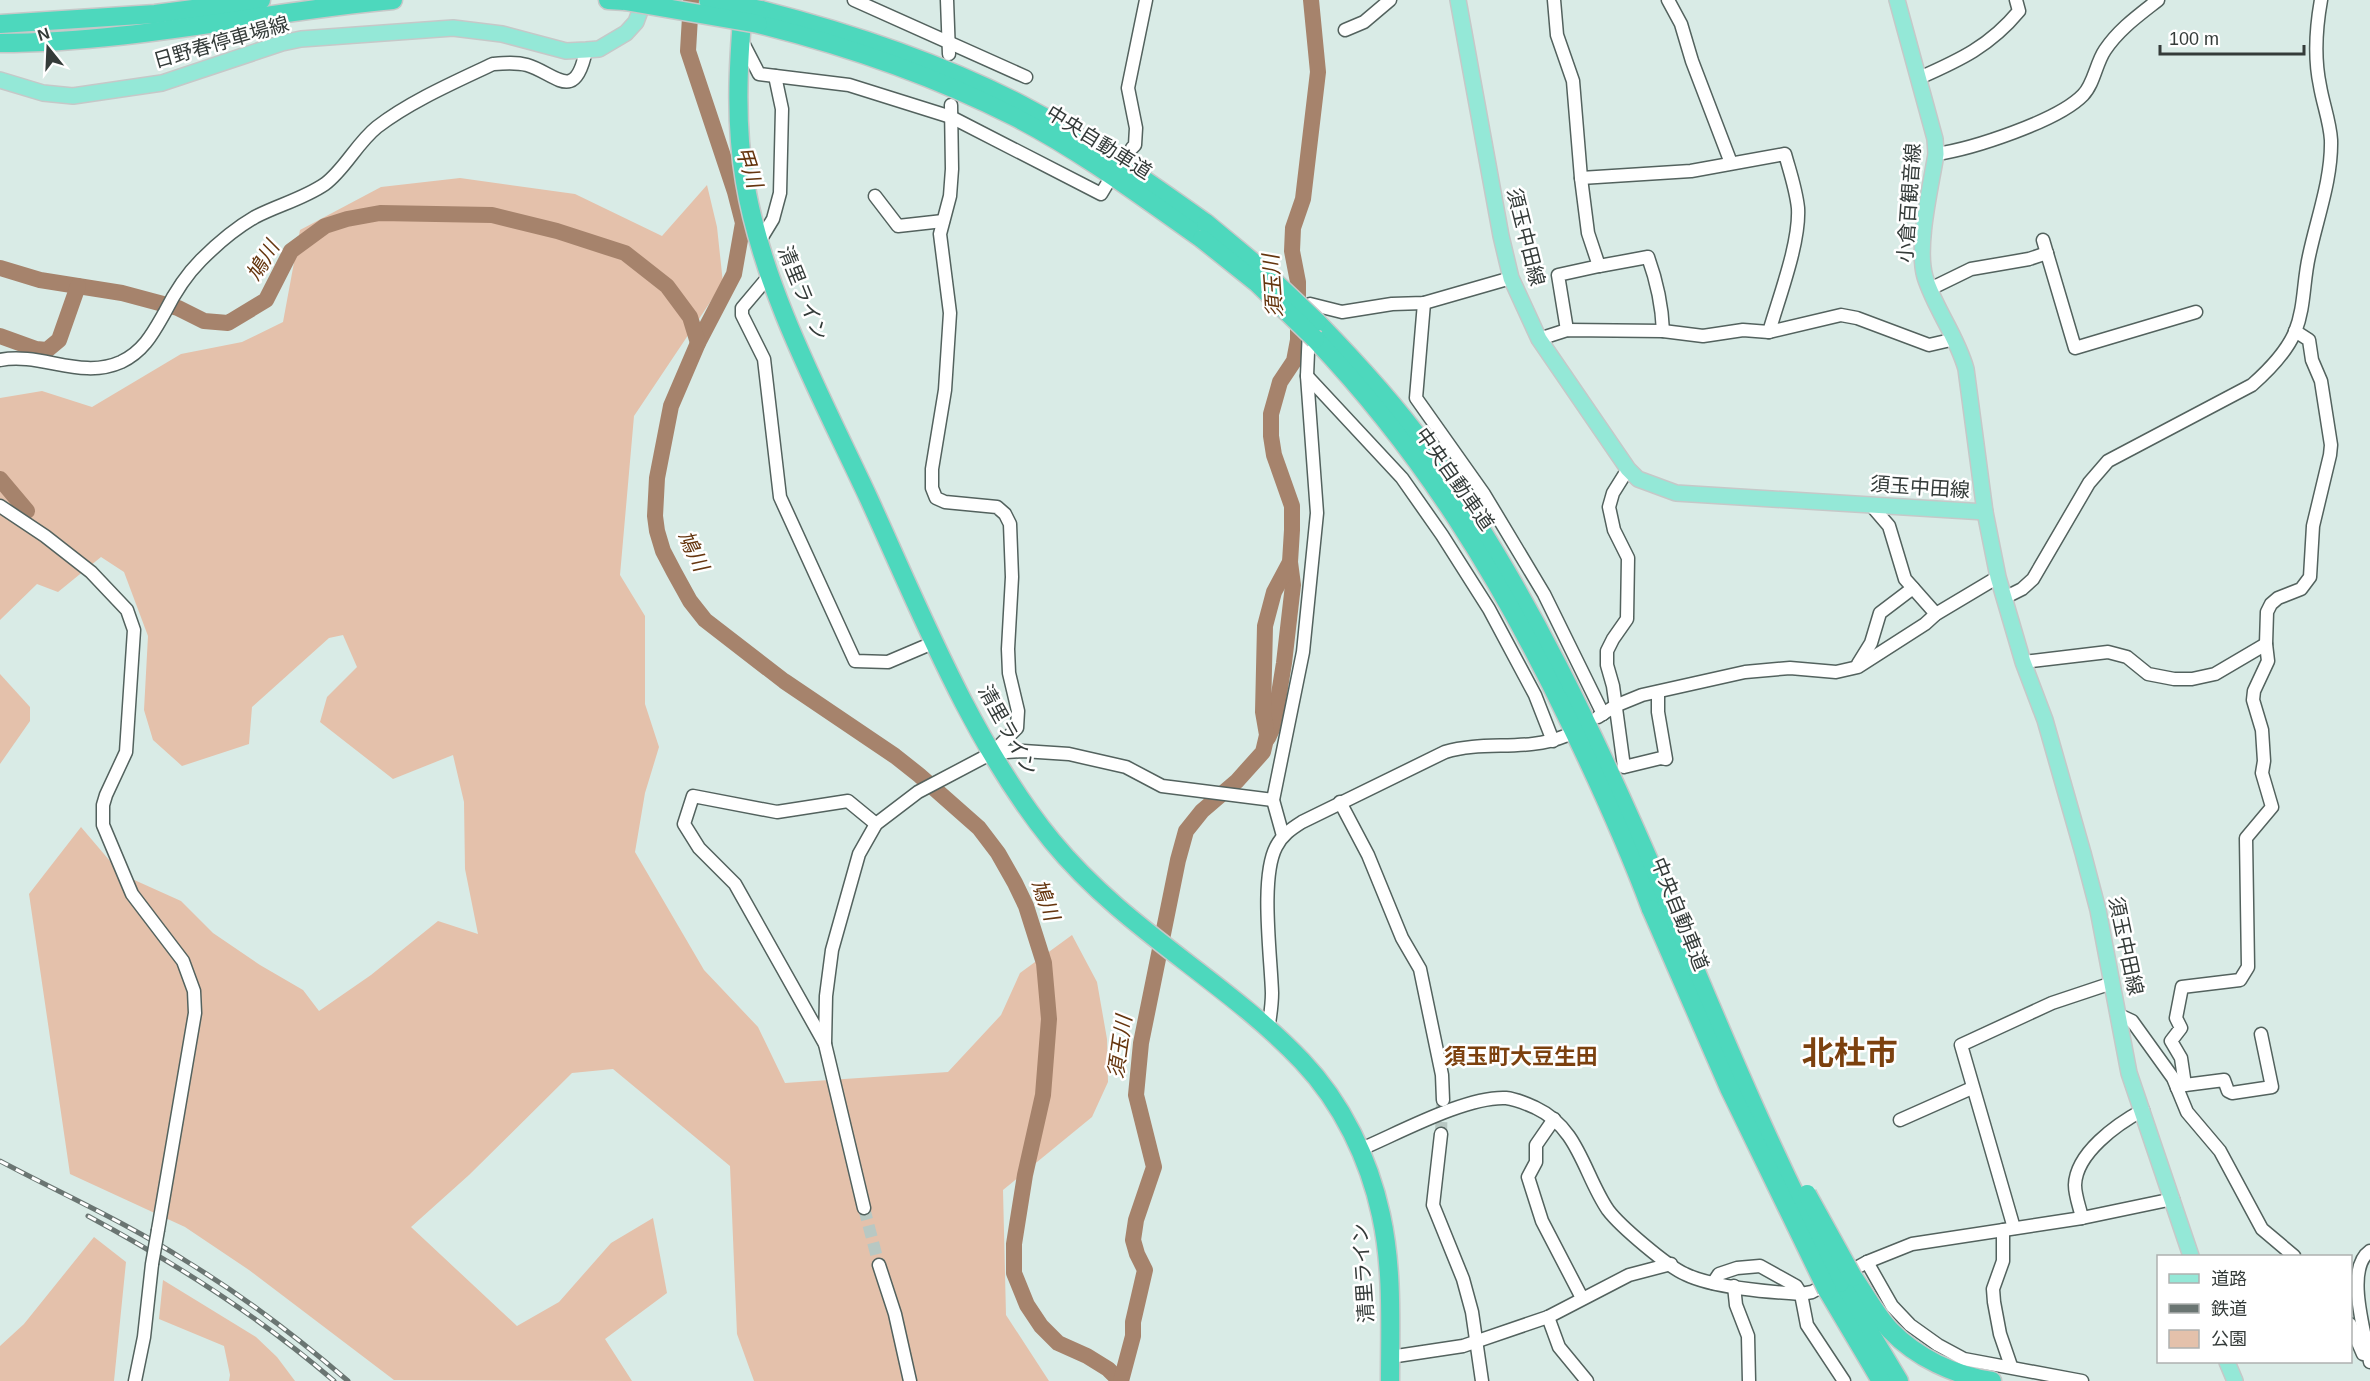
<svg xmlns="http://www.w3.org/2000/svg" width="2370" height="1381" viewBox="0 0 2370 1381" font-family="Helvetica,'Noto Sans JP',sans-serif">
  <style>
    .green { fill: #e4c1ab }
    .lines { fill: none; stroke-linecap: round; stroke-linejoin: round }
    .river { stroke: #a6836c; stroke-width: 16 }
    .minor-tunnel { stroke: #b8c8c3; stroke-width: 12; stroke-dasharray: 12 6; stroke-linecap: butt }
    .minor-casing { stroke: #53625e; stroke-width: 15 }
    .major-casing { stroke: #c6c8c8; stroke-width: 18 }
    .highway-casing { stroke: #c6c8c8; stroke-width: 21 }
    .minor { stroke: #fff; stroke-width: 12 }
    .major { stroke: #94e8d7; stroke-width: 15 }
    .highway { stroke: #4dd8bd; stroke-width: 18 }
    .rail-casing { stroke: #6a7572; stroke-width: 5 }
    .rail { stroke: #fff; stroke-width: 3; stroke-dasharray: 9; stroke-linecap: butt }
    .minor-bridge-casing { stroke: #53625e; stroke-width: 15; stroke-linecap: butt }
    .highway-bridge-casing { stroke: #c6c8c8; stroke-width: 21; stroke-linecap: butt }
    .minor-bridge { stroke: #fff; stroke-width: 12 }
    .highway-bridge { stroke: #4dd8bd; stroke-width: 18 }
    .labels { text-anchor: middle; stroke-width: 5; stroke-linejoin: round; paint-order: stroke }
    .street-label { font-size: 20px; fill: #343b39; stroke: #fff }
    .water-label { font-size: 21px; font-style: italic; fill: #65350e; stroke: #fff }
    .quarter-label { font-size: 22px; font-weight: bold; fill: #7c410f; stroke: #fff }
    .town-label { font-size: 32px; font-weight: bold; fill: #7c410f; stroke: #fff }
  </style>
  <rect width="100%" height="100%" fill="#d9ebe6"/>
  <g class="green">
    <polygon points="460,178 575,194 662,236 707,185 717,227 723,283 634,416 620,575 645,616 645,704 659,747 645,793 635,852 704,970 758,1027 785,1083 948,1072 1001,1015 1020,973 1072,935 1097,982 1107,1039 1108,1082 1092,1117 1003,1190 1006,1315 1049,1381 754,1381 737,1334 730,1166 613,1069 572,1073 469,1175 411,1227 517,1326 559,1302 611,1243 653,1218 667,1293 605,1339 632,1381 394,1380 249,1270 185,1227 70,1174 29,894 81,827 121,874 181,901 213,933 260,965 303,990 319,1011 371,975 438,921 478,934 465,869 464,802 453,755 393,779 320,722 327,697 357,667 343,635 329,638 252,707 249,744 182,766 153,740 144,710 148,636 124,572 101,557 58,592 37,584 0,620 0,398 42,391 92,407 181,354 242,342 283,322 300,230 381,187"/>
    <polygon points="0,674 30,707 30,721 0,764"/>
    <polygon points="94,1237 126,1262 114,1381 0,1381 0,1346 24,1324"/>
    <polygon points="163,1280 256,1337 277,1357 295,1381 229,1381 230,1375 224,1346 159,1319"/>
  </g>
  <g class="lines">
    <g class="river">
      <polyline points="691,0 688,51 735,192 743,223 734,274 698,343 671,406 657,478 655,516 657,531 663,551 674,572 690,601 705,620 784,681 895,756 919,775 979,828 998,853 1015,883 1026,906 1044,963 1049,1019 1043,1095 1025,1175 1014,1244 1014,1273 1027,1305 1041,1326 1058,1343 1087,1356 1108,1369 1120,1381"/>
      <polyline points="0,268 40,280 122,293 178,308 204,321 228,323 266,300 291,251 325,226 347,219 380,213 492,215 557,231 625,253 667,286 690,317 698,343"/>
      <polyline points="0,336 36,349 47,350 59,340 78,286"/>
      <polyline points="0,479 27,511"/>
      <polyline points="1268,738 1274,725 1284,663 1293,585 1290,562"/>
      <polyline points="1121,1381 1133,1336 1133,1322 1145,1270 1137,1254 1133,1240 1136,1220 1154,1167 1136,1095 1141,1043 1178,860 1186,831 1202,811 1237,781 1263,752 1267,735 1263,712 1265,626 1274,592 1290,562 1292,530 1292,506 1274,455 1271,436 1271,414 1280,382 1294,361 1298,340 1298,282 1292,251 1293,228 1303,199 1318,72 1311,0"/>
    </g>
    <g class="minor-tunnel">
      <polyline points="1441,1134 1442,1104"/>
      <polyline points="864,1208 879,1265"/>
    </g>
    <defs>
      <g id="minor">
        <polyline points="854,0 1026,77"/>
        <polyline points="947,0 949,54"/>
        <polyline points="1554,0 1557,35 1573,81 1581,178 1588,233 1599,266 1558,275 1567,330"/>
        <polyline points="1668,0 1681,24 1692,61 1731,163"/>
        <polyline points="1345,30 1364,22 1390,0"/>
        <polyline points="742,41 759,74 849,85 951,117 1101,194 1107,184"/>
        <path d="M1919,78C1960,60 1990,46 2019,11L2016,0"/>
        <polyline points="1132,148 1135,145 1136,128 1128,88 1146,0"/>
        <path d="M1936,154C1972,149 2058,121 2083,95C2094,84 2096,63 2105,50C2119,29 2139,15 2158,0"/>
        <path d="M1581,178L1691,171L1785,154C1790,172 1796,189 1798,208C1800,243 1779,297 1769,332"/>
        <polyline points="875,196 898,226 943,221"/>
        <polyline points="2043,240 2075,348 2196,312"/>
        <polyline points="759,242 773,219 780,193 782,109 775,76"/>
        <path d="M1599,266L1648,257C1657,282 1662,305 1663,331"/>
        <polyline points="769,276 742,308 742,315 764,359 780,497 855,661 888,662 935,642"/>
        <polyline points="1930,289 1971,269 2029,259 2047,253"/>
        <polyline points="1424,303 1416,398 1484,494 1544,594 1603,714"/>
        <polyline points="1539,339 1567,330 1663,331 1703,336 1743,330 1769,332 1841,315 1857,318 1929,345 1955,339"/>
        <path d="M0,360C41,352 81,380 121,362C144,351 153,333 165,312C174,294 187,274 201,260C217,244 236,228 255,217C278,205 303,199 325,184C345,169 357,143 377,127C411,101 455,82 493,64C505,63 516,62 527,65C555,73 575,105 586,50"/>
        <polyline points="1307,376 1402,478 1442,535 1489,609 1535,695 1553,741"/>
        <polyline points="1628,469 1613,493 1609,507 1614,530 1628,558 1627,619 1613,639 1607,651 1607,665 1613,686 1624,767 1661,758 1666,759 1658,712 1658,692"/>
        <polyline points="1871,505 1889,526 1905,579 1936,614"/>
        <polyline points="0,506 45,536 91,572 127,610 134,630 126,752 106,795 103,805 103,825 132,894 183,961 194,991 195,1013 158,1230"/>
        <path d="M2004,598L2022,589L2033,579L2089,483L2108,461L2252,385C2269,370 2286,353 2295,332C2305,307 2303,282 2309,256C2317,218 2332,179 2331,140C2330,122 2323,104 2320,86C2314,58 2316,28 2321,0"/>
        <polyline points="2023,662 2108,652 2127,657 2148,674 2174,679 2192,679 2215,674 2266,644"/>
        <polyline points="1858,664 1871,643 1880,613 1913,588"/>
        <polyline points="1598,717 1615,706 1642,695 1745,672 1790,668 1836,672 1858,667 1925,624 1936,614 1998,577"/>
        <polyline points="992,753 1023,751 1069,754 1126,767 1162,786 1273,800"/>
        <polyline points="1340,802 1368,855 1402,938 1420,969 1442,1075 1443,1100"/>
        <polyline points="1283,836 1273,800 1303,652 1317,513 1307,376 1310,304 1342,312 1392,304 1424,303 1511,278"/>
        <polyline points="2119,1015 2132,1021 2173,1078 2187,1112 2220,1151 2262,1229 2294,1256"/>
        <path d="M1268,1030C1270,1018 1272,1005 1272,993C1271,957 1260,878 1276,847C1282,835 1291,829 1302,822L1445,752C1484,740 1526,752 1565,736"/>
        <polyline points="825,1044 826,996 832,950 859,854 876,824 918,792 992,753 1017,728 1018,711 1009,673 1008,649 1012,577 1010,524 1005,514 997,507 945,502 936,498 932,488 932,469 945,390 950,313 940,234 950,196 952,169 951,105"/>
        <polyline points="2185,1085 2224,1080 2228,1091 2232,1093 2272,1087 2261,1034"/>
        <polyline points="2177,1088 2185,1085 2181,1058 2171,1041 2181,1028 2176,1018 2182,987 2240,980 2248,967 2246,838 2272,807 2262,773 2264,761 2262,730 2253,700 2254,691 2268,661 2266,644 2267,612 2271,604 2278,598 2301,589 2310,577 2313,526 2330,455 2331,445 2321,381 2312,360 2309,340 2295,331"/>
        <polyline points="1554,1119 1536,1145 1536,1162 1528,1177 1542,1221 1582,1298"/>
        <polyline points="1900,1120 1972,1088"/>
        <polyline points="1441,1134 1433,1205 1463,1279 1472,1312 1482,1381"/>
        <path d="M1361,1149C1399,1133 1466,1096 1506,1098C1517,1099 1527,1104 1536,1108C1579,1128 1584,1175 1608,1210C1620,1226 1667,1266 1685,1274C1713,1288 1770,1292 1801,1294L1812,1292L1867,1262L1912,1244L2082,1218L2173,1199"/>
        <polyline points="864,1208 825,1044 735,884 699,848 684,824 693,796 777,812 848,801 876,824"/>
        <path d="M2082,1218C2080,1208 2075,1196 2075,1185C2076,1153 2117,1124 2143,1110"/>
        <polyline points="2014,1228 1961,1045 2052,1003 2112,983"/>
        <polyline points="2003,1230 2003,1261 1993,1289 1994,1302 2000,1334 2011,1366"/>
        <path d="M2370,1251C2344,1269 2366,1335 2370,1362"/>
        <polyline points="1867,1262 1892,1306 1910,1325 1938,1345 1964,1359 2082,1381"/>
        <polyline points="879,1265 895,1314 910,1381"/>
        <polyline points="1713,1283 1719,1274 1737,1268 1760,1266 1796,1286 1801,1294 1807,1325 1844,1381"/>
        <polyline points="1734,1286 1736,1305 1748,1336 1749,1381"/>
        <polyline points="1548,1317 1559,1347 1587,1381"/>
        <polyline points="2350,1324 2363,1354"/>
        <polyline points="1390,1357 1463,1346 1548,1317 1629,1275 1671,1264"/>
        <polyline points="135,1381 144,1337 152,1264"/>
      </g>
      <g id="major">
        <polyline points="1458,0 1501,236 1511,278 1539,339 1628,469 1638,479 1676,493 1985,512"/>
        <path d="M1897,0L1935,139L1936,154C1931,186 1916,246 1925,277C1935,309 1957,336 1966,369L1985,512L1998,577L2023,662L2045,720L2083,853L2098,910L2129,1073L2191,1256"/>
        <polyline points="0,80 43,93 73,96 162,83 282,43 301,39 453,28 502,34 566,51 586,50 599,49 626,33 636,22 644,0"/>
        <polyline points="2227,1362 2235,1381"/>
      </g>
      <g id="highway">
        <polyline points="608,0 625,1"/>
        <path d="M743,8C738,66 735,124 745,182C763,290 823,400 869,499C921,613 973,744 1052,841C1124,929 1226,981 1302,1061C1342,1103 1369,1159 1381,1215C1393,1269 1390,1326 1390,1381"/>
        <path d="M761,10C851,33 939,62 1022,105C1087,139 1147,181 1206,223"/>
        <polyline points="0,24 155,14 261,0"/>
        <path d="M758,24C847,46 934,76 1015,117C1081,151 1141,196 1202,239"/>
        <path d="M0,43C132,43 262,12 393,0"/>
        <path d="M1317,322C1355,361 1393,402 1425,446C1526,585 1599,743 1667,902"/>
        <path d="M1315,339C1425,455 1500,578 1569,721C1599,783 1627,845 1651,909"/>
        <path d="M1853,1277C1865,1294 1876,1315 1890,1330C1917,1358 1954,1375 1992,1381"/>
        <polyline points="1840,1283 1899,1381"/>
        <polyline points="1827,1290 1881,1381"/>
      </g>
    </defs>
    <use href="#minor" class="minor-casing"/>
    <use href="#major" class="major-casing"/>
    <use href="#highway" class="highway-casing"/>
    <use href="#minor" class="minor"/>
    <use href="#major" class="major"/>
    <use href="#highway" class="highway"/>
    <defs>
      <g id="rail">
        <path d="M0,1161C62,1194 127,1223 186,1261C243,1296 297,1337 348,1381"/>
        <path d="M88,1216C175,1263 259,1316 334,1381"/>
      </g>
    </defs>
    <use href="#rail" class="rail-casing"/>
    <use href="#rail" class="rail"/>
    <defs>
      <polyline id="minor-bridge" points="152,1264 158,1230"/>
      <g id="highway-bridge">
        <polyline points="708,0 761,10"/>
        <polyline points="625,1 758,24"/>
        <polyline points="1206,223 1259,267 1317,322"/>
        <polyline points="1202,239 1257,283 1315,339"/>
        <path d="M1667,902C1721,1031 1774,1160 1840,1283"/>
        <polyline points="1651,909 1729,1088 1827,1290"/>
        <polyline points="1807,1194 1853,1277"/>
      </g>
    </defs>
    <use href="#minor-bridge" class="minor-bridge-casing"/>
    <use href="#highway-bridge" class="highway-bridge-casing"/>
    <use href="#minor-bridge" class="minor-bridge"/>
    <use href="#highway-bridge" class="highway-bridge"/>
  </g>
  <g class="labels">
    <g class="street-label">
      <text transform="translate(221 42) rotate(-16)" y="7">日野春停車場線</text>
      <text transform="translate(1099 142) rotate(32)" y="7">中央自動車道</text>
      <text transform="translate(1909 203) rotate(-86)" y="7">小倉百観音線</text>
      <text transform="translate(1526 237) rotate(76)" y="7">須玉中田線</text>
      <text transform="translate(803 293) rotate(68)" y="7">清里ライン</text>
      <text transform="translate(1455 479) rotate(55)" y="7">中央自動車道</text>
      <text transform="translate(1920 487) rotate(4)" y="7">須玉中田線</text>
      <text transform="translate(1008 730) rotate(61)" y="7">清里ライン</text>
      <text transform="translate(1680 914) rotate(68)" y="7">中央自動車道</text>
      <text transform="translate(2126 946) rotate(78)" y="7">須玉中田線</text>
      <text transform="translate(1363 1273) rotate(-94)" y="7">清里ライン</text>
    </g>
    <g class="water-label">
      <text transform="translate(749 167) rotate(72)" y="7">甲川</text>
      <text transform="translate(263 261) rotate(-59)" y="7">鳩川</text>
      <text transform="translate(1273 286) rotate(-94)" y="7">須玉川</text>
      <text transform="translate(693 551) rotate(64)" y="7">鳩川</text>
      <text transform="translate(1045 900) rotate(69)" y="7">鳩川</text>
      <text transform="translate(1120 1047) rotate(-82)" y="7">須玉川</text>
    </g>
    <g class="quarter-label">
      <text x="1521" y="1064">須玉町大豆生田</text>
    </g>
    <g class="town-label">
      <text x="1850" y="1064">北杜市</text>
    </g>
  </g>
  <rect x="2157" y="1255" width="195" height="108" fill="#ffffff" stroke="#aeb1b0" stroke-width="1.5"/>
  <rect x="2169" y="1274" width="30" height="9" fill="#94e8d7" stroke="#aeb1b0" stroke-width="1.5"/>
  <text x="2211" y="1285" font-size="18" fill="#343b39">道路</text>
  <rect x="2169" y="1304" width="30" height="9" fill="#6a7572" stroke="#aeb1b0" stroke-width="1.5"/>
  <text x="2211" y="1315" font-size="18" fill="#343b39">鉄道</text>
  <rect x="2169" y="1330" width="30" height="18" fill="#e4c1ab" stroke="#aeb1b0" stroke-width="1.5"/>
  <text x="2211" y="1345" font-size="18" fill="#343b39">公園</text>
  <g transform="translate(48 48) rotate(342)" stroke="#ffffff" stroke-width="4.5" paint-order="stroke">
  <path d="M0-4.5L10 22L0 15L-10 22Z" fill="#343b39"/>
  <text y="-9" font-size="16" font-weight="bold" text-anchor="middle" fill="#343b39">N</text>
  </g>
  <path d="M2160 45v9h144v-9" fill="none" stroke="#343b39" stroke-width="3"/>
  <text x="2169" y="45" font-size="18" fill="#343b39" stroke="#ffffff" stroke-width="4.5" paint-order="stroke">100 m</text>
</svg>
